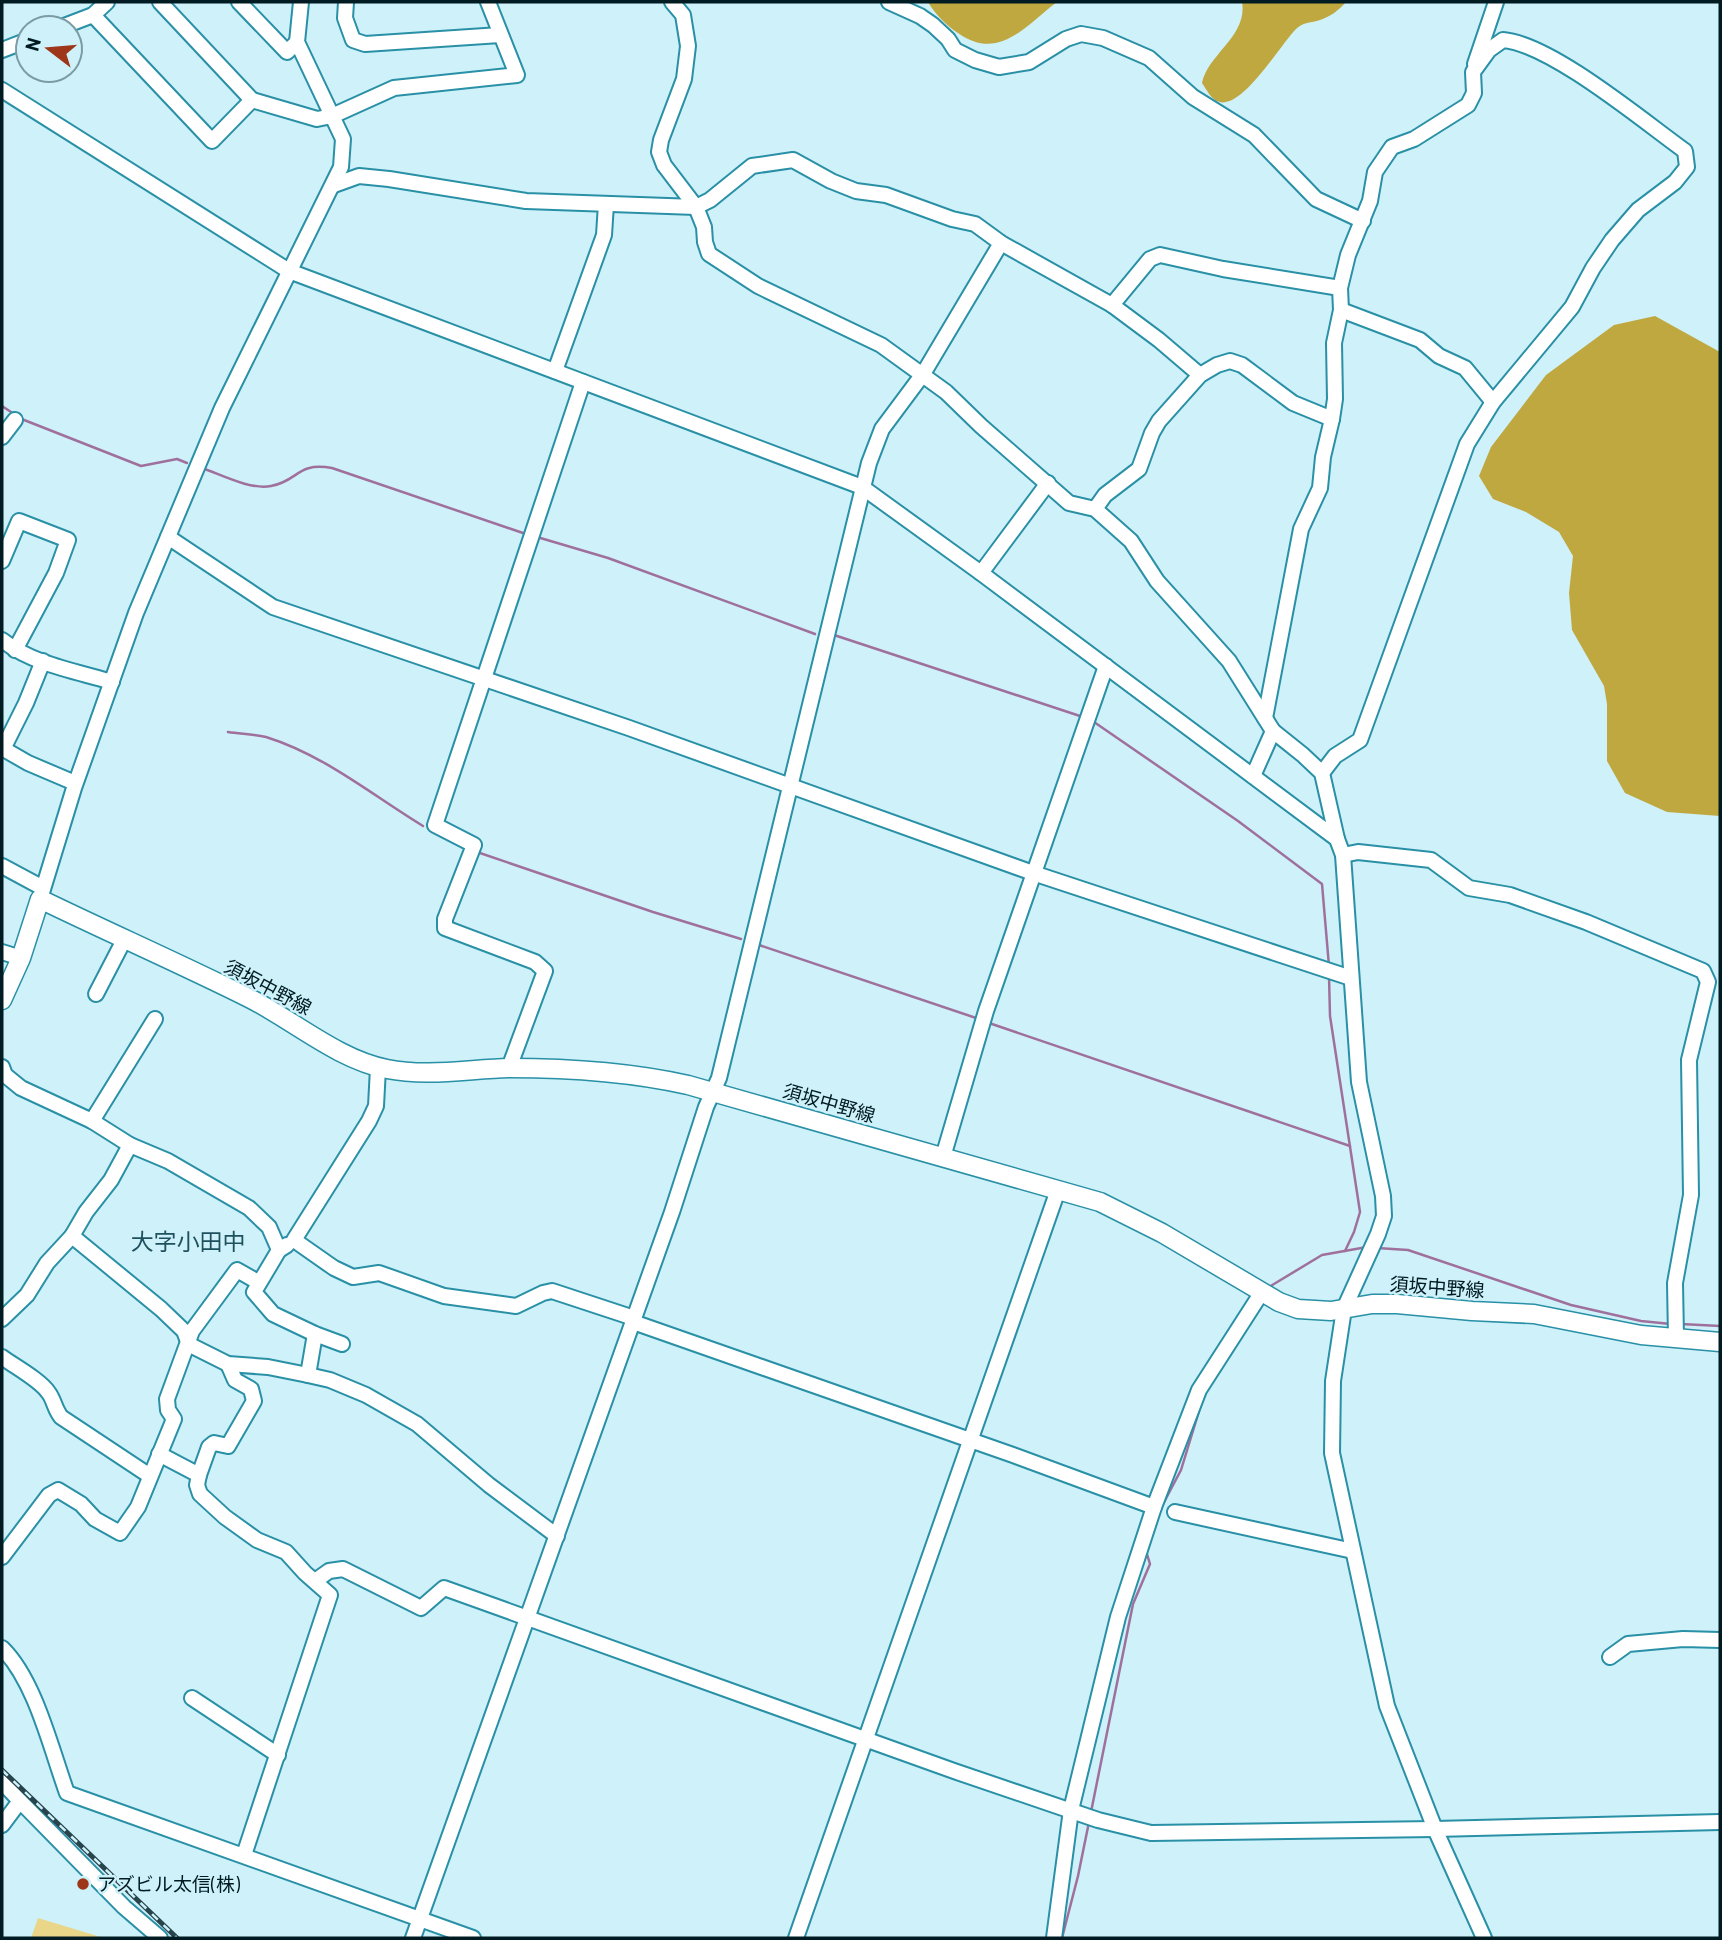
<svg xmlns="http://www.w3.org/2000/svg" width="1722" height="1940" viewBox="0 0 1722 1940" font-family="Barlow,'Noto Sans JP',sans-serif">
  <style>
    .green { fill: #e9d689 }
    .forest { fill: #c0a840 }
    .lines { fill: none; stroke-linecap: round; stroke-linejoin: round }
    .stream { stroke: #a0709d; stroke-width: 2.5 }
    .minor-casing { stroke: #2990a6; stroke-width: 18 }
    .major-casing { stroke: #2990a6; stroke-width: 21 }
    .minor { stroke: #fff; stroke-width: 14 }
    .major { stroke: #fff; stroke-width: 18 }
    .rail-casing { stroke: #28444c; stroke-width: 5 }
    .rail { stroke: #cef1fa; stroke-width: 2.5; stroke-dasharray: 8; stroke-linecap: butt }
    .poi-dot { fill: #9e3619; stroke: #cef1fa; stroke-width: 2.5 }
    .labels { text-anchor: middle; stroke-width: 5; stroke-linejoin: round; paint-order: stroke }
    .street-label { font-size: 19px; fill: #001b22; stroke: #cef1fa }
    .poi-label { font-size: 19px; fill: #001b22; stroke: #cef1fa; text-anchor: start }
    .quarter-label { font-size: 23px; fill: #1e515d; stroke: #cef1fa }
  </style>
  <rect width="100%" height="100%" fill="#cef1fa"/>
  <polygon class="green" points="38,1918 104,1938 31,1938"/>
  <g class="forest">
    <path d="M928,2H1057C1025,26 999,62 958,33C947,26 935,14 928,2Z"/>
    <path d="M1242,2H1346C1338,11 1331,16 1320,20C1311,23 1303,22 1296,29C1281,44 1243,108 1220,102C1211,100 1207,90 1202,83C1208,54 1248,36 1242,2Z"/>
    <polygon points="1655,316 1720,352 1720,816 1667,812 1625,793 1607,761 1607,704 1604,686 1572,630 1569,593 1573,556 1559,532 1526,512 1493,499 1479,476 1491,447 1546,375 1614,325"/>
  </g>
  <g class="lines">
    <g class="stream">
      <polyline points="2,406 14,414"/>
      <polyline points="19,418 141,466 177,459 187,463"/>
      <path d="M202,468C222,475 250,490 271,486C299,481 296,462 332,468L523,533"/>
      <polyline points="537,537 608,558 815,634"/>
      <polyline points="834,635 1083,717"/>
      <polyline points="1094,722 1238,821 1322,884 1329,966"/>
      <path d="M228,732C240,734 254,734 266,737C324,755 372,795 423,826"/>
      <polyline points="477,852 653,912 741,939"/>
      <polyline points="756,944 979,1019"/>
      <polyline points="1329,976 1330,1016 1360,1212 1354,1232 1345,1251"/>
      <polyline points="989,1023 1350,1146"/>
      <polyline points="1377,1248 1408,1250 1571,1305 1641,1321 1671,1324"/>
      <polyline points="1269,1287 1322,1255 1367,1247"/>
      <polyline points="1681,1324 1720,1326"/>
      <polyline points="1162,1506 1181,1470 1203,1398"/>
      <polyline points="1091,1812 1133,1604 1150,1564 1146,1551"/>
      <polyline points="1062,1938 1078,1876 1089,1822"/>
    </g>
    <defs>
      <g id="minor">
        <polyline points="239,2 287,52 297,42"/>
        <polyline points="346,2 345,18 353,40 365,44 500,35"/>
        <polyline points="672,2 683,15 688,46 684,79 661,140 659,152 664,165 696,207 704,227 705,242 709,254 758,286 881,345 946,392 981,426 1069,503 1095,509 1131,541 1157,581 1229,661 1273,731 1303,755 1322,773 1337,839"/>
        <polyline points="889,2 920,16 933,25 948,39 955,50 975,60 999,67 1029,62 1066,39 1081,34 1103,38 1149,58 1193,97 1254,135 1316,199 1363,221"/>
        <polyline points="93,15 212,141 252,100 160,2"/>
        <polyline points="59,28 93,15 107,2"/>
        <polyline points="2,50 28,40"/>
        <polyline points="1475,64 1496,2"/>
        <polyline points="2,90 289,271 862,487 981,573 1337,839 1343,855 1359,1082 1383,1196 1384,1216 1378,1234 1344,1309 1333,1381 1332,1453 1387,1706 1435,1829 1484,1938"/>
        <polyline points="252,100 317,119 332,116 394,88 517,75 488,2"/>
        <polyline points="334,185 359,176 389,179 526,201 696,207 710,200 752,166 793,160 831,181 856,191 886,195 952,219 975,224 1001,243 1112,305 1159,340 1200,375"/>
        <polyline points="1112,305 1150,259 1160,255 1223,269 1340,288"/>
        <polyline points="1341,310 1420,340 1439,356 1465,368 1493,402"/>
        <polyline points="555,371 604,235 606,204"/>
        <polyline points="2,437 15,420"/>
        <polyline points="1095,509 1105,495 1139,469 1152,433 1159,421 1200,375 1217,365 1230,361 1242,365 1293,403 1332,419"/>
        <polyline points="168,537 273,607 629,728 1033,873 1351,978"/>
        <polyline points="2,561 19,521 68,540 56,573 15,650"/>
        <polyline points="981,573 1048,483"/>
        <path d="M2,640C32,664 75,671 112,682"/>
        <path d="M1265,718L1301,529L1320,488L1323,457L1332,419L1335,399L1334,343L1341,310L1340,288L1348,255L1370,201L1375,172L1392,147L1414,139L1468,105L1474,93L1473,72L1489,50L1503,40C1551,44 1643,121 1685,151L1687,167L1675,182L1638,210L1612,240L1593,268L1572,307L1493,402L1467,444L1360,740L1335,756L1322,773"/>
        <polyline points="2,748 28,763 75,783"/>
        <polyline points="3,749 26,703 43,661"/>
        <polyline points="1253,776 1273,731"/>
        <polyline points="1343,855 1358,852 1431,860 1469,888 1510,895 1586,922 1703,971 1708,982 1689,1060 1691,1195 1675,1283 1676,1338"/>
        <polyline points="2,866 43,888"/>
        <polyline points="40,899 74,788 136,613 222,408 341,167 343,139 297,42 301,2"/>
        <polyline points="2,952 21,958"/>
        <polyline points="96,994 124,940"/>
        <polyline points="2,1067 5,1075 21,1088 92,1121 130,1145 168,1161 249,1208 269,1227 279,1250"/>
        <polyline points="378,1068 376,1106 369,1121 294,1240 334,1268 353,1277 379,1273 444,1296 516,1306 543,1293 552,1291 634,1318"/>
        <polyline points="509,1068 545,971 535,962 445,928 445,919 474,845 435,825 583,382"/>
        <polyline points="92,1121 155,1019"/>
        <polyline points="943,1157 986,1011 1106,666"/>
        <polyline points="72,1236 161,1309 184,1331 189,1344 194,1347 228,1364 268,1367 308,1375 330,1380 366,1395 417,1424 489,1485 557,1536"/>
        <polyline points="287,1245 279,1250 254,1292 273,1314 315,1334 342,1344"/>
        <polyline points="2,1319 27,1295 47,1263 72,1236 86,1212 111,1180 130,1145"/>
        <polyline points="633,1322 1013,1455 1154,1507"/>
        <path d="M2,1357C14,1366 40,1380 48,1392C54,1399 54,1408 61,1417L150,1476"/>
        <polyline points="228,1364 235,1380 251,1389 254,1401 228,1446 214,1443 209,1447 199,1475 197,1485 200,1494 225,1517 257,1540 286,1552 305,1573 330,1595 244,1855"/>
        <polyline points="308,1375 315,1334"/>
        <polyline points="159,1454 199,1475"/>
        <polyline points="1175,1512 1353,1551"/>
        <polyline points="2,1557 49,1495 58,1490 81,1504 95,1519 120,1533 138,1507 174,1419 168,1410 167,1399 192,1331 237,1270 258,1282"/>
        <polyline points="315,1581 329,1571 343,1569 421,1608 444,1588 954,1771 1098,1820 1151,1833 1435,1829 1720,1822"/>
        <path d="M2,1648C35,1680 51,1749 67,1793L473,1938"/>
        <polyline points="1610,1657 1628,1644 1683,1639 1720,1640"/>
        <polyline points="192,1698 278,1755"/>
        <polyline points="2,1782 20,1801 2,1825"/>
        <polyline points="20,1801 124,1907 160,1938"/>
        <polyline points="413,1938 672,1212 706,1107 719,1078 869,463 882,429 923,374 1001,243"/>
        <polyline points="796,1938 1058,1190"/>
        <polyline points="1054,1938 1071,1810 1118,1617 1154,1507 1199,1390 1262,1292"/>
      </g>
      <path id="major" d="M2,1000L21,958L40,899C110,933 181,964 251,999C294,1021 339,1060 387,1069C427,1077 469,1069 509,1068C569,1068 630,1072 688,1085L1100,1202L1162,1233L1279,1302L1298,1309L1331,1311L1372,1304H1397L1472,1311L1534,1314L1641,1335L1720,1342"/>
    </defs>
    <use href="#minor" class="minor-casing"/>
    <use href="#major" class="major-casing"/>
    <use href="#minor" class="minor"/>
    <use href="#major" class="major"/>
    <defs>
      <polyline id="rail" points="2,1770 177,1938"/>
    </defs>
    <use href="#rail" class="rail-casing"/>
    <use href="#rail" class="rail"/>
  </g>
  <circle class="poi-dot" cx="83" cy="1884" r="7"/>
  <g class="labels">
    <g class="street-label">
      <text transform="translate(268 987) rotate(28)" y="7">須坂中野線</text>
      <text transform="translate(829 1103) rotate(16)" y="7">須坂中野線</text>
      <text transform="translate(1437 1287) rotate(4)" y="7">須坂中野線</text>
    </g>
    <g class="poi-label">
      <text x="97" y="1891">アズビル太信(株)</text>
    </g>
    <g class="quarter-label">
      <text x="188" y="1250">大字小田中</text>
    </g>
  </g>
  <rect width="1722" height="1940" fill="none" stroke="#001b22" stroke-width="7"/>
  <g transform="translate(49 49) rotate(286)"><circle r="33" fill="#cef1fa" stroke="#7c9ba4" stroke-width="2"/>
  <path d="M0-5L12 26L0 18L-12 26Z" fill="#9e3619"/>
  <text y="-10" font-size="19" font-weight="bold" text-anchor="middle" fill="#001b22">N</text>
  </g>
</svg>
